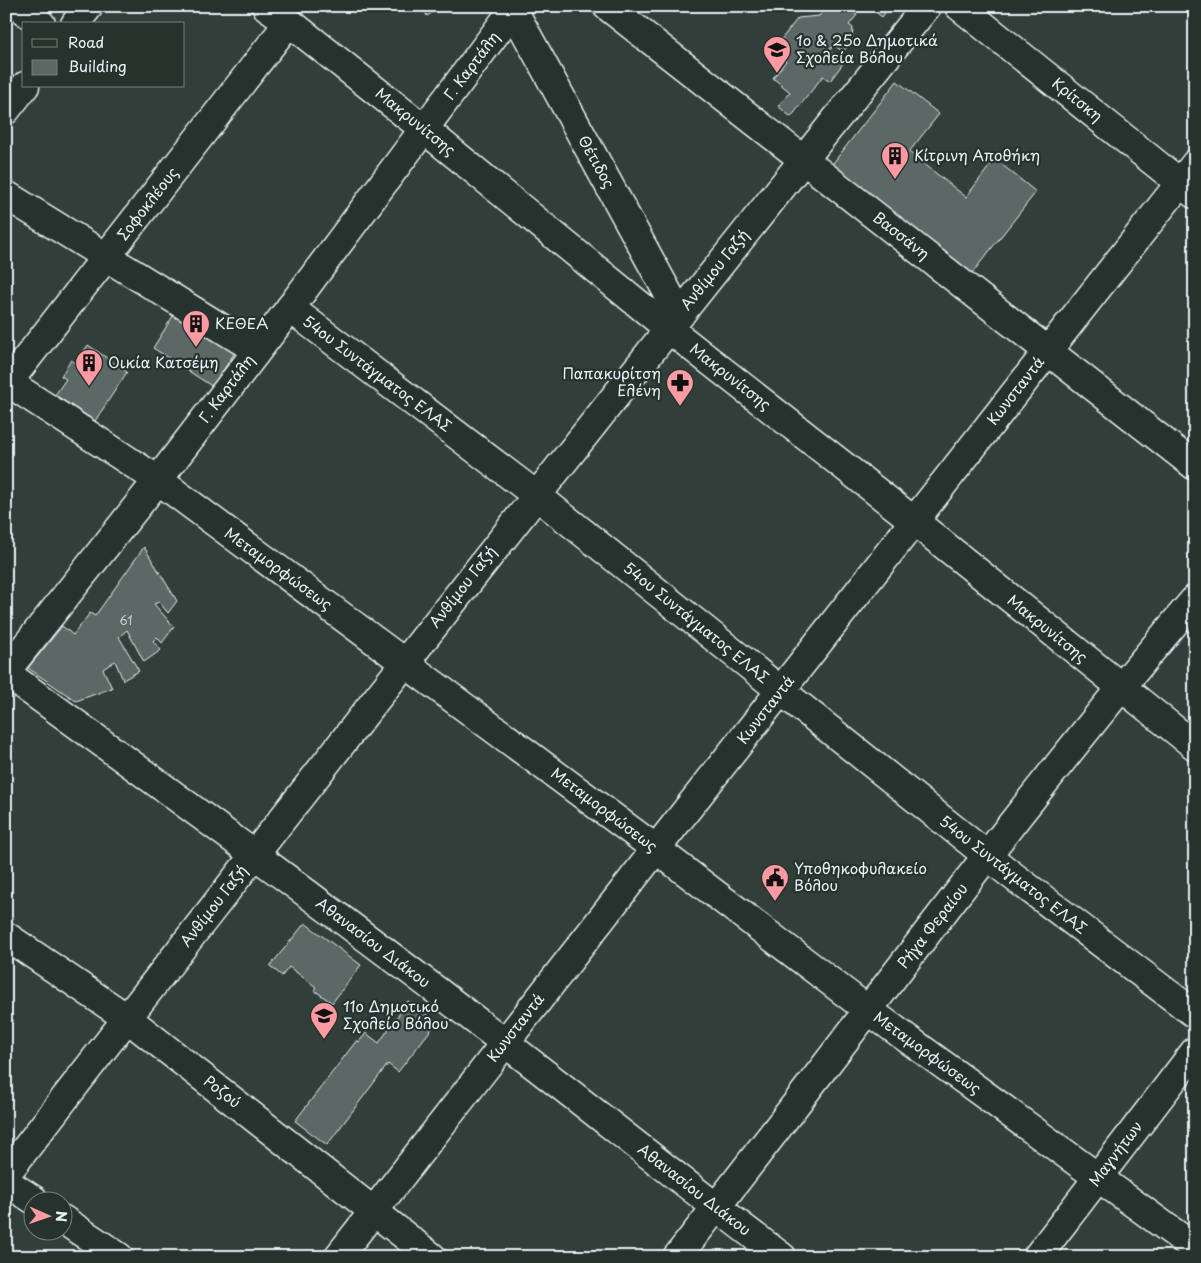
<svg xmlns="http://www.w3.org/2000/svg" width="1201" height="1263" viewBox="0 0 1201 1263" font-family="'Playpen Sans',sans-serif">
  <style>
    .building { fill: #5c6865; stroke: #e8f1f8 }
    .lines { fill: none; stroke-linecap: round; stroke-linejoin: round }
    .minor-casing { stroke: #e8f1f8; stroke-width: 31 }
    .minor { stroke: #26332d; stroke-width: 28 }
    .labels { text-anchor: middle; stroke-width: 4.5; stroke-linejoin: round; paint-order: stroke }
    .number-label { font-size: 12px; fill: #c5cfd3 }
    .poi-label { font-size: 15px; fill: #e8f1f8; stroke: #26332d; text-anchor: start }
    .street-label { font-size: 15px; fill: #e8f1f8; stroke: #26332d }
  </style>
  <rect width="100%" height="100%" fill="#323e39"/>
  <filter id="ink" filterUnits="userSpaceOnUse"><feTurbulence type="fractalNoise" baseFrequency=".02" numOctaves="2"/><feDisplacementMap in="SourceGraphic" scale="10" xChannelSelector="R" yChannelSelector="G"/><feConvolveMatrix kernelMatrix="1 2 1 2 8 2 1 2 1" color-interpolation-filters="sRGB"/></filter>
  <g filter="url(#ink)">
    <g class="building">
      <polygon points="422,6 442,6 427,16"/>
      <polygon points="827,6 845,6 857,15 849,25 853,28 852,40 843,52 834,45 829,51 844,62 830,81 823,76 791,117 778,106 790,92 773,78 786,61 772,51 798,18 819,16"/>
      <polygon points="868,6 890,6 882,17"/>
      <polygon points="897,81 939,114 909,152 966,197 995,159 1036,192 969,277 830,167"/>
      <polygon points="178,308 238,347 213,387 153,348"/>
      <polygon points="88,345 127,372 95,421 55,395 66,379 61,376 71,360 76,363"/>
      <polygon points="144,547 177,601 168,613 159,602 154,604 174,627 162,643 157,637 153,641 161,650 144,662 127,630 119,637 139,671 123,680 115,661 103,669 112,688 76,701 28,668 62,626 73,635 90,613 95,616"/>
      <polygon points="305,923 361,965 332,1003 314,990 316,987 289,967 282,976 270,966"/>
      <polygon points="408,1001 437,1022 398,1072 388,1064 327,1145 295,1121 357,1040 359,1042 366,1033 379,1043"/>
    </g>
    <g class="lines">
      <defs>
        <g id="minor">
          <polyline points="19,6 41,24"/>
          <polyline points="266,6 289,22 424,129 669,329 914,521 1195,746"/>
          <polyline points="511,6 680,315"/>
          <polyline points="607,6 1195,466"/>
          <polyline points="959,6 1194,194"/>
          <polyline points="75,24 89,6"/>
          <polyline points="6,110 25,86"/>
          <polyline points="6,195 257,350"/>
          <polyline points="290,308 536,495 1009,873 1195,1014"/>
          <polyline points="6,381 158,480 656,849 868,1010 1195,1248"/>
          <polyline points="6,385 289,22"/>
          <polyline points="6,671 158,480 290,308 516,6"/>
          <path d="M6,673C173,794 340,916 504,1042C597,1113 688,1187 782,1257"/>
          <polyline points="6,936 127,1018 432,1257"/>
          <path d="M6,1174C310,782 616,392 927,6"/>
          <polyline points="6,1182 34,1200"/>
          <polyline points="62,1219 119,1257"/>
          <polyline points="338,1257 656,849 1195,164"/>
          <path d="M677,1257C850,1038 1014,811 1195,599"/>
          <polyline points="1037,1257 1195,1051"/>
        </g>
      </defs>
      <use href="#minor" class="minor-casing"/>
      <use href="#minor" class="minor"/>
    </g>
  </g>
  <defs>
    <symbol id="school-pin" viewBox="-11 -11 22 30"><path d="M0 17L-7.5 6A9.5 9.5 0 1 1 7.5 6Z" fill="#ff9aa2" stroke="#26332d"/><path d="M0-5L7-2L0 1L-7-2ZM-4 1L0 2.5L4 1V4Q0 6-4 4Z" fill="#111"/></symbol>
    <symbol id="building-pin" viewBox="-11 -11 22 30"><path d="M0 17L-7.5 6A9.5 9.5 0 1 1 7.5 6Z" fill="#ff9aa2" stroke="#26332d"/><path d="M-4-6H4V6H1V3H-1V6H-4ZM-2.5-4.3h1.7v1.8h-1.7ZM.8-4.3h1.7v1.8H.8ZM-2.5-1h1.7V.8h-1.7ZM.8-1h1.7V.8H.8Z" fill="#111"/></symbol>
    <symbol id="pharmacy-pin" viewBox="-11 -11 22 30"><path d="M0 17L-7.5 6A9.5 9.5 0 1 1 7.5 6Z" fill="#ff9aa2" stroke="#26332d"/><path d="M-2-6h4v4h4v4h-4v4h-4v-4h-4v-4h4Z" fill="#111"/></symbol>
    <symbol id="civic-pin" viewBox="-11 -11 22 30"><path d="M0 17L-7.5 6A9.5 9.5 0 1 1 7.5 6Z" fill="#ff9aa2" stroke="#26332d"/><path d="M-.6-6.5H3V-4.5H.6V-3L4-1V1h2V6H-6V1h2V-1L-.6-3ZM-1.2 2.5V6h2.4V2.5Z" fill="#111"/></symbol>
  </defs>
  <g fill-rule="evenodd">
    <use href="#school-pin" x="761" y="34" width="32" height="43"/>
    <use href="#building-pin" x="879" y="140" width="32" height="43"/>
    <use href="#building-pin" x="180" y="308" width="32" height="43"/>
    <use href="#building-pin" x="73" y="347" width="32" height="43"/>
    <use href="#pharmacy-pin" x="664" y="367" width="32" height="43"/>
    <use href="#civic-pin" x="759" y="862" width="32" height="43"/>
    <use href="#school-pin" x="308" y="1000" width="32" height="43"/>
  </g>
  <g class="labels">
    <g class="number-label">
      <text x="126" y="625">61</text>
    </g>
    <g class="poi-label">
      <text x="796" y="46">1ο &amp; 25ο Δημοτικά<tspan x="796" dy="17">Σχολεία Βόλου</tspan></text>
      <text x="914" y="161">Κίτρινη Αποθήκη</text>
      <text x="215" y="329">ΚΕΘΕΑ</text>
      <text x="108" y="368">Οικία Κατσέμη</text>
      <text x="661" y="379" text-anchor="end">Παπακυρίτση<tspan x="661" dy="17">Ελένη</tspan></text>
      <text x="794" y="874">Υποθηκοφυλακείο<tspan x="794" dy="17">Βόλου</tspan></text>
      <text x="343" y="1012">11ο Δημοτικό<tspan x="343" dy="17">Σχολείο Βόλου</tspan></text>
    </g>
    <g class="street-label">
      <text transform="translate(472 66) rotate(-53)" y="5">Γ. Καρτάλη</text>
      <text transform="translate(1077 100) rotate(39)" y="5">Κρίτσκη</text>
      <text transform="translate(415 122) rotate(39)" y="5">Μακρυνίτσης</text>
      <text transform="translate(596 162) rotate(61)" y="5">Θέτιδος</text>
      <text transform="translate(148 204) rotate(-52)" y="5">Σοφοκλέους</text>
      <text transform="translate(901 236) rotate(38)" y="5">Βασσάνη</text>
      <text transform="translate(715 270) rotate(-51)" y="5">Ανθίμου Γαζή</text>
      <text transform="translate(377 374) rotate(37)" y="5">54ου Συντάγματος ΕΛΑΣ</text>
      <text transform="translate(730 377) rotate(38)" y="5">Μακρυνίτσης</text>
      <text transform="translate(227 389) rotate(-53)" y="5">Γ. Καρτάλη</text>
      <text transform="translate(1016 391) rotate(-52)" y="5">Κωνσταντά</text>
      <text transform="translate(278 569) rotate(36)" y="5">Μεταμορφώσεως</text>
      <text transform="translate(463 587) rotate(-52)" y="5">Ανθίμου Γαζή</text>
      <text transform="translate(696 623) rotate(39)" y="5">54ου Συντάγματος ΕΛΑΣ</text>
      <text transform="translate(1047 629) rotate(39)" y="5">Μακρυνίτσης</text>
      <text transform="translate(766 710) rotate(-52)" y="5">Κωνσταντά</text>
      <text transform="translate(604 810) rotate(37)" y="5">Μεταμορφώσεως</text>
      <text transform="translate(1013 875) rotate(38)" y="5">54ου Συντάγματος ΕΛΑΣ</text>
      <text transform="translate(214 906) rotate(-52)" y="5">Ανθίμου Γαζή</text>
      <text transform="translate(933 926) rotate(-52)" y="5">Ρήγα Φεραίου</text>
      <text transform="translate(373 943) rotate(37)" y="5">Αθανασίου Διάκου</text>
      <text transform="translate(516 1028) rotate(-52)" y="5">Κωνσταντά</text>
      <text transform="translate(927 1053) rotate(36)" y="5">Μεταμορφώσεως</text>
      <text transform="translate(222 1092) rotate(38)" y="5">Ροζού</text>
      <text transform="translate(1116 1154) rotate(-53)" y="5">Μαγνήτων</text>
      <text transform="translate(694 1190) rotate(38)" y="5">Αθανασίου Διάκου</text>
    </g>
  </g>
  <rect width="1201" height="1263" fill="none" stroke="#26332d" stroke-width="25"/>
  <rect x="12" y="12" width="1176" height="1238" fill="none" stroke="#e8f1f8" stroke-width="2" filter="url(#ink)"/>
  <rect x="22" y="22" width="162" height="65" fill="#26332d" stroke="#747f7e"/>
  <rect x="32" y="39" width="25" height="8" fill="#26332d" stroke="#747f7e"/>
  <text x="68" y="48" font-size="15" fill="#e8f1f8">Road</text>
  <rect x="32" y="60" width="25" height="15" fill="#5c6865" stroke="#747f7e"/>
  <text x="68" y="72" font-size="15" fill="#e8f1f8">Building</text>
  <g transform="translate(48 1216) rotate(92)"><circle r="24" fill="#26332d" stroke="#747f7e"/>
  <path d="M0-4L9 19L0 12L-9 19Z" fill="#ff9aa2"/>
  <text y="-8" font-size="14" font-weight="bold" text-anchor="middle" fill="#e8f1f8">N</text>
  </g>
</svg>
